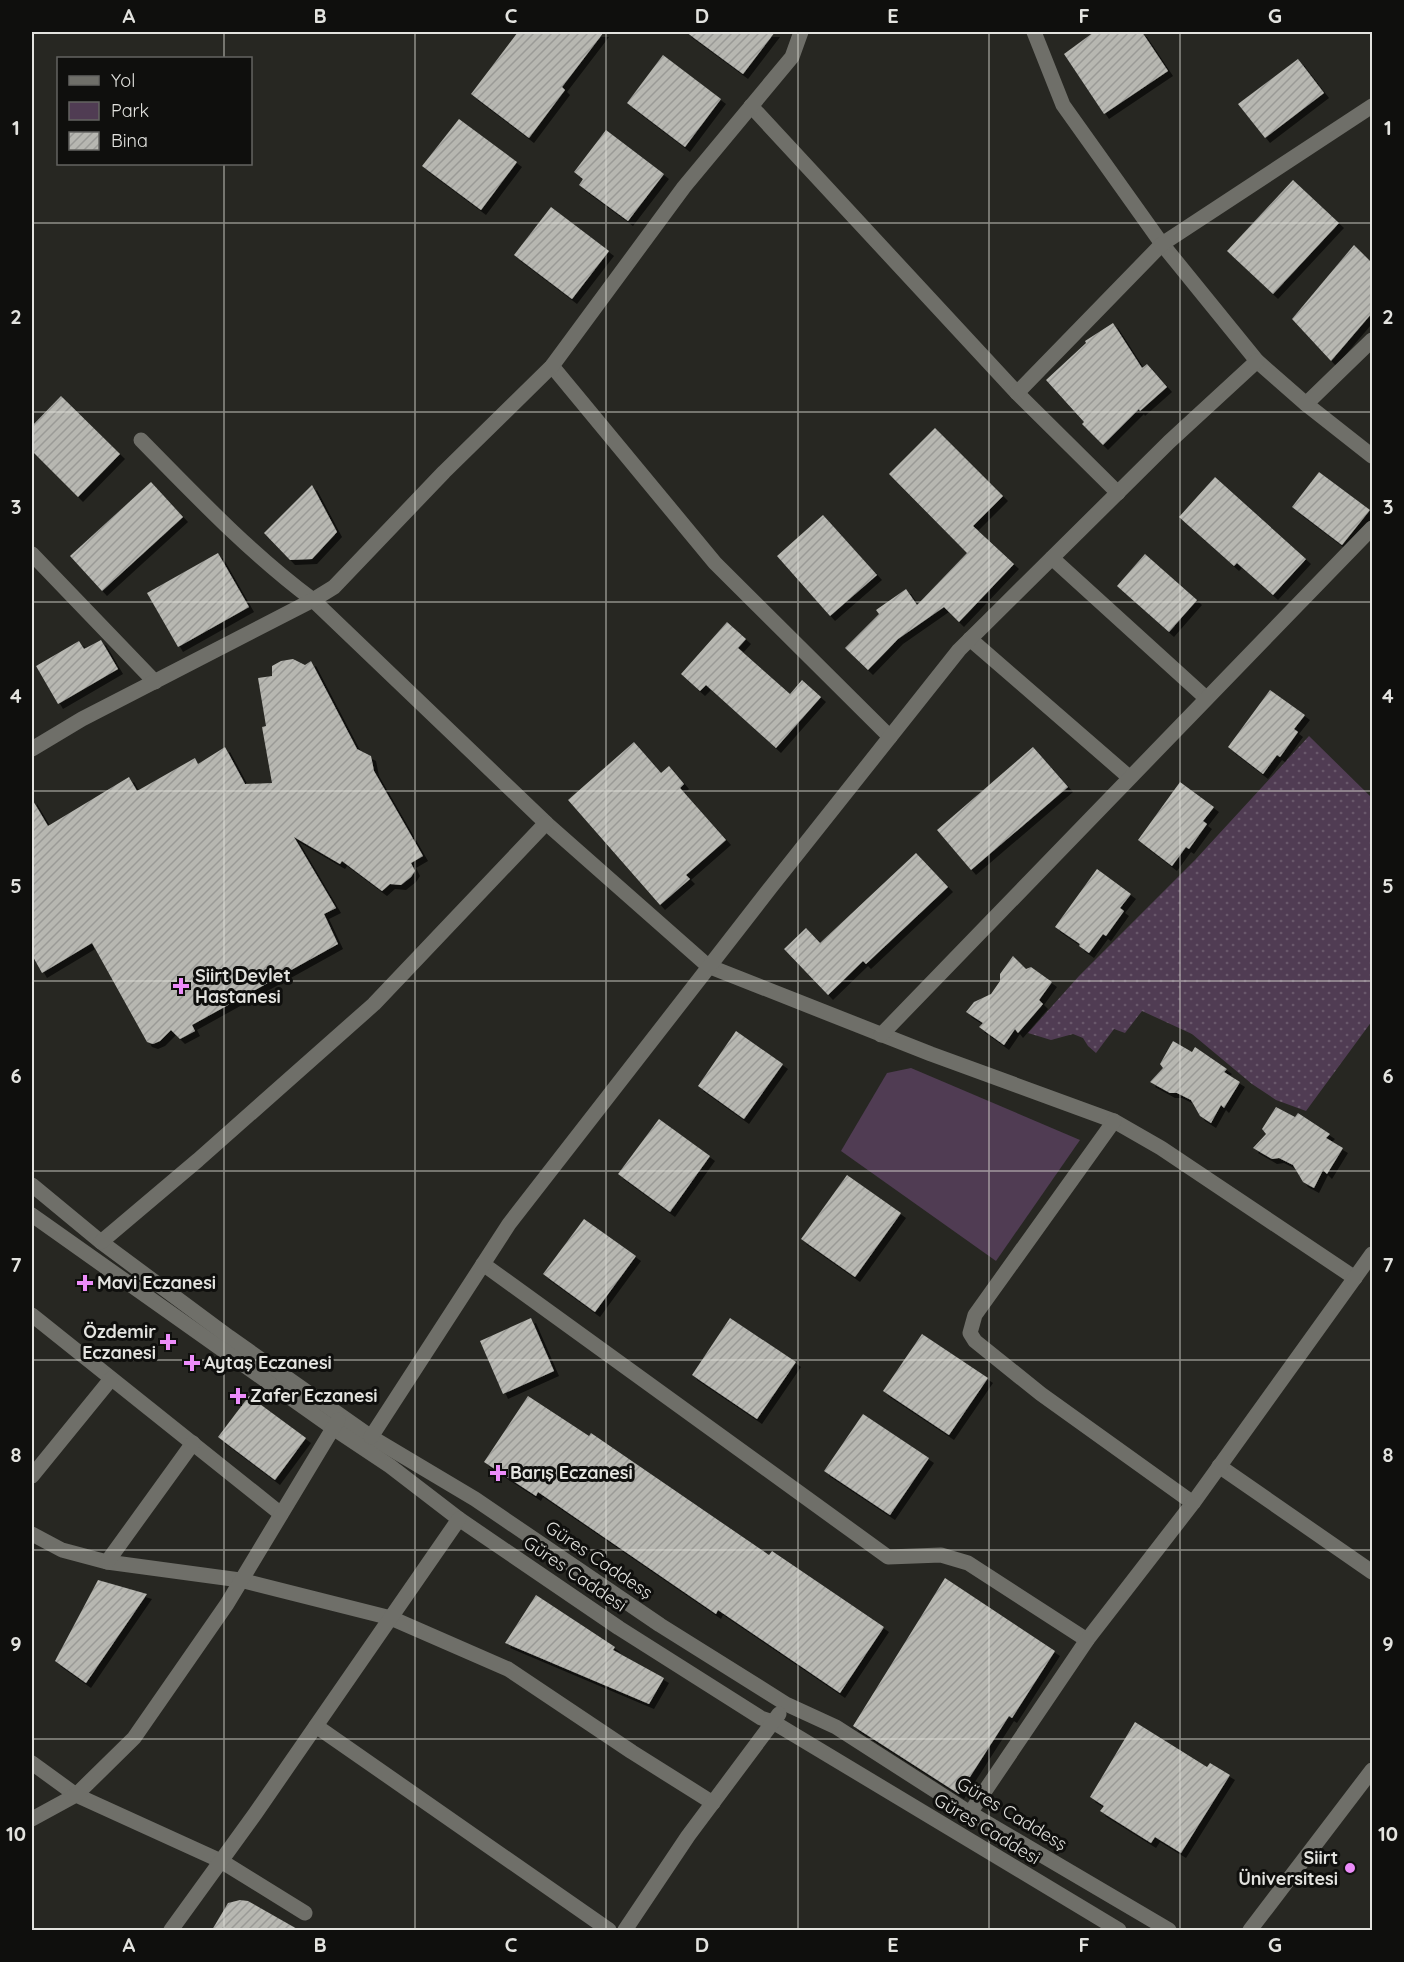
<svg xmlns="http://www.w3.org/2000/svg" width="1404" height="1962" viewBox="0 0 1404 1962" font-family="Quicksand,sans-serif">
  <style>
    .grass { fill: url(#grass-dots) }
    .green { fill: #503c53 }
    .building { fill: url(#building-hatch); filter: url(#shadow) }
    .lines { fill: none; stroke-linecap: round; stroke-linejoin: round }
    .minor { stroke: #6f6f69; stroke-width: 15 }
    .grid { fill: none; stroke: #e3e3df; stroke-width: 1.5; stroke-opacity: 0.55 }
    .poi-dot { fill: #ec8cfa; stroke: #0f0f0d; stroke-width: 2 }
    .labels { text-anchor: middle; stroke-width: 6; stroke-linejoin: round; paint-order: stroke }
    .poi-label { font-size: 18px; font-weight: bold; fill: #e3e3df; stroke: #0f0f0d; text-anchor: start }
    .street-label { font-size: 18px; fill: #e3e3df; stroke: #0f0f0d }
    .neatline { fill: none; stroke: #e3e3df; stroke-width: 2 }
    .grid-label { font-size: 20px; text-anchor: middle; font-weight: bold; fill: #e3e3df }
  </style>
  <defs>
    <pattern id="grass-dots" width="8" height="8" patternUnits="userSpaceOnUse" patternTransform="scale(1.5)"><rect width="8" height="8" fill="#503c53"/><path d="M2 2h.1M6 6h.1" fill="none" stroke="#69586b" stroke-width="1.8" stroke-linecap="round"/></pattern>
    <pattern id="building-hatch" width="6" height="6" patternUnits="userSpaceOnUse" patternTransform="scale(1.5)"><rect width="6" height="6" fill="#b7b7b1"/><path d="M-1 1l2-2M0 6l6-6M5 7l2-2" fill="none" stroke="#9a9a96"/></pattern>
    <filter id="shadow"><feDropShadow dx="5" dy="5" stdDeviation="0" flood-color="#0009"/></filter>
  </defs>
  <rect width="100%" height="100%" fill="#272722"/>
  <polygon class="grass" points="1309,736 1372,798 1372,1021 1306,1111 1276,1100 1252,1084 1192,1034 1142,1011 1125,1033 1114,1029 1096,1053 1088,1046 1083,1038 1073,1034 1051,1040 1028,1033 1079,976 1195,860"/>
  <polygon class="green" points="911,1068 1080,1140 996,1261 841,1151 887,1073"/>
  <g class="building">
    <polygon points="518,32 604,32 562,87 565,90 529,138 471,94"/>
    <polygon points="686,32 775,32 743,74"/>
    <polygon points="1094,32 1142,32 1168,71 1104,114 1064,54"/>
    <polygon points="663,55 721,99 685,147 627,103"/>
    <polygon points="1298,59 1324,93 1265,138 1238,104"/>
    <polygon points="459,119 517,162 481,210 422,166"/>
    <polygon points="606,130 664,174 628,221 579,185 583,179 574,172"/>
    <polygon points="1293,180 1339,223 1273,294 1227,251"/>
    <polygon points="551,207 609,251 572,299 514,255"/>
    <polygon points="1354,245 1372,263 1372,313 1331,361 1292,319"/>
    <polygon points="1113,323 1142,368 1147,364 1167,387 1140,411 1139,409 1103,445 1082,424 1084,422 1046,380 1086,343 1085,341"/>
    <polygon points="61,396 120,454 78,497 32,451 32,426"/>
    <polygon points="935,428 1003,496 973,526 1014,564 959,622 944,607 898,639 868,670 845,648 879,614 876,610 906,589 917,605 967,553 889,474"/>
    <polygon points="1319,472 1370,510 1342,545 1292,507"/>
    <polygon points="1215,477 1306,559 1273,595 1237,563 1234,566 1179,517"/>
    <polygon points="151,482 183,517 102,591 70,556"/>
    <polygon points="312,485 337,532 312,559 290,560 264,533"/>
    <polygon points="823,515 877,575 830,616 777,556"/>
    <polygon points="218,553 249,607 178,647 147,593"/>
    <polygon points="1145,554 1197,600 1169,632 1117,586"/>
    <polygon points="727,622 746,639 738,648 790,694 802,680 821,697 776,748 706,685 700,691 681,674"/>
    <polygon points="101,640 118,669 58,704 36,666 79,641 84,649"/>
    <polygon points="293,659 305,665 311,661 357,749 371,756 374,771 423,856 411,863 415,871 411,877 401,885 390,884 382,891 342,861 340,864 294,837 336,908 324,914 338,944 192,1025 195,1031 180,1039 171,1030 160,1041 153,1044 147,1042 92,943 42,973 32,955 32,799 48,826 129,777 137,791 195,758 198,764 225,747 245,784 272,783 262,727 266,726 258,678 272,676 272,666 281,661"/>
    <polygon points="1270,690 1305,715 1294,729 1298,732 1280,757 1277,755 1263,774 1228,747"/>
    <polygon points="634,742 661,773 669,766 684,784 680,788 726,840 686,875 690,879 660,905 568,800"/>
    <polygon points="1033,747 1068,787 971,870 937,830"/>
    <polygon points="1180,782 1214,807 1203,821 1207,824 1189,849 1186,847 1172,866 1138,840"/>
    <polygon points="916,853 948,887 866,964 863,961 828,995 784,949 806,928 820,943"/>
    <polygon points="1097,869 1131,894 1120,908 1124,911 1106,936 1103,934 1089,953 1079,946 1080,944 1055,927"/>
    <polygon points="1013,956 1026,969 1031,967 1052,982 1039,1000 1043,1004 1018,1033 1015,1029 1004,1045 979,1027 983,1023 966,1012 974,1002 991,994 1000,981 1000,974"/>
    <polygon points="736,1031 783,1064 744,1119 698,1086"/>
    <polygon points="1173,1041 1192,1052 1195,1047 1227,1069 1224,1072 1240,1082 1224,1108 1221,1105 1211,1123 1200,1116 1191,1100 1177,1093 1170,1093 1150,1082 1163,1068 1160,1064"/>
    <polygon points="1276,1107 1295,1117 1298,1113 1330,1134 1326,1138 1343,1148 1327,1174 1323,1170 1314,1188 1303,1182 1293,1165 1279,1158 1272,1159 1253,1148 1266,1134 1262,1129"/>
    <polygon points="659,1119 710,1156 670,1212 618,1174"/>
    <polygon points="847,1175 901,1213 855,1277 801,1239"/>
    <polygon points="584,1219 636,1256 595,1312 543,1274"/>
    <polygon points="531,1318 554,1371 503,1394 480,1341"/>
    <polygon points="730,1318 796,1362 757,1419 692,1375"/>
    <polygon points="922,1334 988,1378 949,1435 883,1391"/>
    <polygon points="249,1396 306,1438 275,1480 218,1437"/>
    <polygon points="528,1396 589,1436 591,1433 769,1555 772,1551 884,1627 840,1693 718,1610 716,1614 538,1492 536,1496 484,1462"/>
    <polygon points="863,1414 929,1458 890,1515 824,1471"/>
    <polygon points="945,1578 1055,1651 1012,1718 1009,1716 959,1794 853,1726"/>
    <polygon points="98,1580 147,1594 86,1683 55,1661"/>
    <polygon points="536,1595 615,1647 613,1650 664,1678 649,1704 505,1643"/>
    <polygon points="1135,1722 1207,1767 1210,1763 1230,1775 1181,1853 1155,1837 1151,1843 1100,1811 1104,1806 1090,1797"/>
    <polygon points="240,1900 248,1901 299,1930 212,1930 228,1903"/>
  </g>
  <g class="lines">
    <g class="minor">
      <polyline points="1034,32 1063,105 1162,244 1257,361 1306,404 1372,456"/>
      <polyline points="751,106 1017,393 1118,493"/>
      <polyline points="552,366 715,563 890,737"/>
      <polyline points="1017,393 1162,244 1372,106"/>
      <polyline points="1306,404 1372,340"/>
      <path d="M141,440C196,496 250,553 313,600L546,823L708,966L931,1054L1114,1121L1161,1148L1355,1278"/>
      <polyline points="32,554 155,682"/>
      <polyline points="1052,558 1206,698"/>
      <polyline points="970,639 1129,777"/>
      <polyline points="32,749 82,719 313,600 334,587 444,472 552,366 684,187 792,57 801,32"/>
      <polyline points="881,1035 1372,528"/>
      <polyline points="1114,1121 975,1315 970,1333 975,1341 1041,1394 1193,1503"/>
      <polyline points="32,1185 101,1242 229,1337 371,1437 475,1499 660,1625 786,1704 836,1727 970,1813 1169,1930"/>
      <polyline points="32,1215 333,1428 390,1466 459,1519 619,1628 761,1718 773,1722 1119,1930"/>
      <polyline points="101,1242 198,1160 374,1004 546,823"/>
      <polyline points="483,1264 888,1557 941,1555 968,1563 1087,1640"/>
      <polyline points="32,1315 281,1514"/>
      <polyline points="371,1437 509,1224 771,887 959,650 1169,442 1257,361"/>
      <polyline points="1219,1466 1372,1572"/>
      <polyline points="32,1476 111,1379"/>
      <polyline points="32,1534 62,1550 107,1562 240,1580 391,1618 508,1669 632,1752 713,1803"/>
      <polyline points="107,1562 193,1443"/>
      <polyline points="316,1726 609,1930"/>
      <polyline points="32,1763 76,1795 221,1861 305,1913"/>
      <polyline points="970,1813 1087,1640 1193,1503 1372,1254"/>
      <polyline points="32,1819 76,1795 134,1738 227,1604 338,1420"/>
      <polyline points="171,1930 255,1814 459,1519"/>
      <polyline points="625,1930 688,1836 779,1714"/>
      <polyline points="1250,1930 1372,1770"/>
    </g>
  </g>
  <path class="grid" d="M224,32V58M415,32V1930M606,32V1930M798,32V1930M989,32V1930M1180,32V1930M224,164V1930M32,223H1372M32,412H1372M32,602H1372M32,791H1372M32,981H1372M32,1171H1372M32,1360H1372M32,1550H1372M32,1739H1372"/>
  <g class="poi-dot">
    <path d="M178 977h6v6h6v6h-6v6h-6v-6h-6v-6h6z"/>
    <path d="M82 1274h6v6h6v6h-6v6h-6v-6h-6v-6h6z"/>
    <path d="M165 1333h6v6h6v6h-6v6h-6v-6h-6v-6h6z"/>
    <path d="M189 1354h6v6h6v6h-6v6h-6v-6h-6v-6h6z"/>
    <path d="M235 1387h6v6h6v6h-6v6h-6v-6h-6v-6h6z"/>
    <path d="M495 1464h6v6h6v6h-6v6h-6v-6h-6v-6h6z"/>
    <circle cx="1350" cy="1868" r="6"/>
  </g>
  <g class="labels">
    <g class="poi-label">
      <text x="195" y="982">Siirt Devlet<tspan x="195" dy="21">Hastanesi</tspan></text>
      <text x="97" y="1289">Mavi Eczanesi</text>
      <text x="156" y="1338" text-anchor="end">Özdemir<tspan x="156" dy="21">Eczanesi</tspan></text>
      <text x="204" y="1369">Aytaş Eczanesi</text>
      <text x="250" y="1402">Zafer Eczanesi</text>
      <text x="510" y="1479">Barış Eczanesi</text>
      <text x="1338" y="1864" text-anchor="end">Siirt<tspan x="1338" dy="21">Üniversitesi</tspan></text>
    </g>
    <g class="street-label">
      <text transform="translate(599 1560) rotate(34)" y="6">Güres Caddesş</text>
      <text transform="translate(575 1574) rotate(34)" y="6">Güres Caddesi</text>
      <text transform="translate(1012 1814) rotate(31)" y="6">Güres Caddesş</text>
      <text transform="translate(987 1829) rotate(31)" y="6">Güres Caddesi</text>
    </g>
  </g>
  <rect width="1404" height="1962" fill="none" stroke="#0f0f0d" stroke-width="66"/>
  <rect x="57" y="57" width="195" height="108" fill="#0f0f0d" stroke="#646461" stroke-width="1.5"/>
  <rect x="69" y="76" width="30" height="9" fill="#6f6f69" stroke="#646461" stroke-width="1.5"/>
  <text x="111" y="87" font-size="18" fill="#e3e3df">Yol</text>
  <rect x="69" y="102" width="30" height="18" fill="#503c53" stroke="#646461" stroke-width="1.5"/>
  <text x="111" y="117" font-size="18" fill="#e3e3df">Park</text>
  <rect x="69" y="132" width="30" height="18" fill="url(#building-hatch)" stroke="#646461" stroke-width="1.5"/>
  <text x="111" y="147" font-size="18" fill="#e3e3df">Bina</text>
  <rect x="33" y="33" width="1338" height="1896" class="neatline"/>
  <g class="grid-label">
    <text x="129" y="23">A</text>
    <text x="320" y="23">B</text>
    <text x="511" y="23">C</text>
    <text x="702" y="23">D</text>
    <text x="893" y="23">E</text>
    <text x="1084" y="23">F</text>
    <text x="1275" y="23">G</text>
    <text x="16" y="135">1</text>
    <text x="1388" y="135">1</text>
    <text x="16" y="324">2</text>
    <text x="1388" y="324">2</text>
    <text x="16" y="514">3</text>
    <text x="1388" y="514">3</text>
    <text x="16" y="703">4</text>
    <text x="1388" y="703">4</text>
    <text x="16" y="893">5</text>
    <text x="1388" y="893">5</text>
    <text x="16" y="1083">6</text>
    <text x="1388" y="1083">6</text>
    <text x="16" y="1272">7</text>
    <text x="1388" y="1272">7</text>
    <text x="16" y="1462">8</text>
    <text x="1388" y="1462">8</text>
    <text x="16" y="1651">9</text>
    <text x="1388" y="1651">9</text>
    <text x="16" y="1841">10</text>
    <text x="1388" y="1841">10</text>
    <text x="129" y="1952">A</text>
    <text x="320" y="1952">B</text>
    <text x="511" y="1952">C</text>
    <text x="702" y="1952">D</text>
    <text x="893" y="1952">E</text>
    <text x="1084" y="1952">F</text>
    <text x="1275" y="1952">G</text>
  </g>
</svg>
